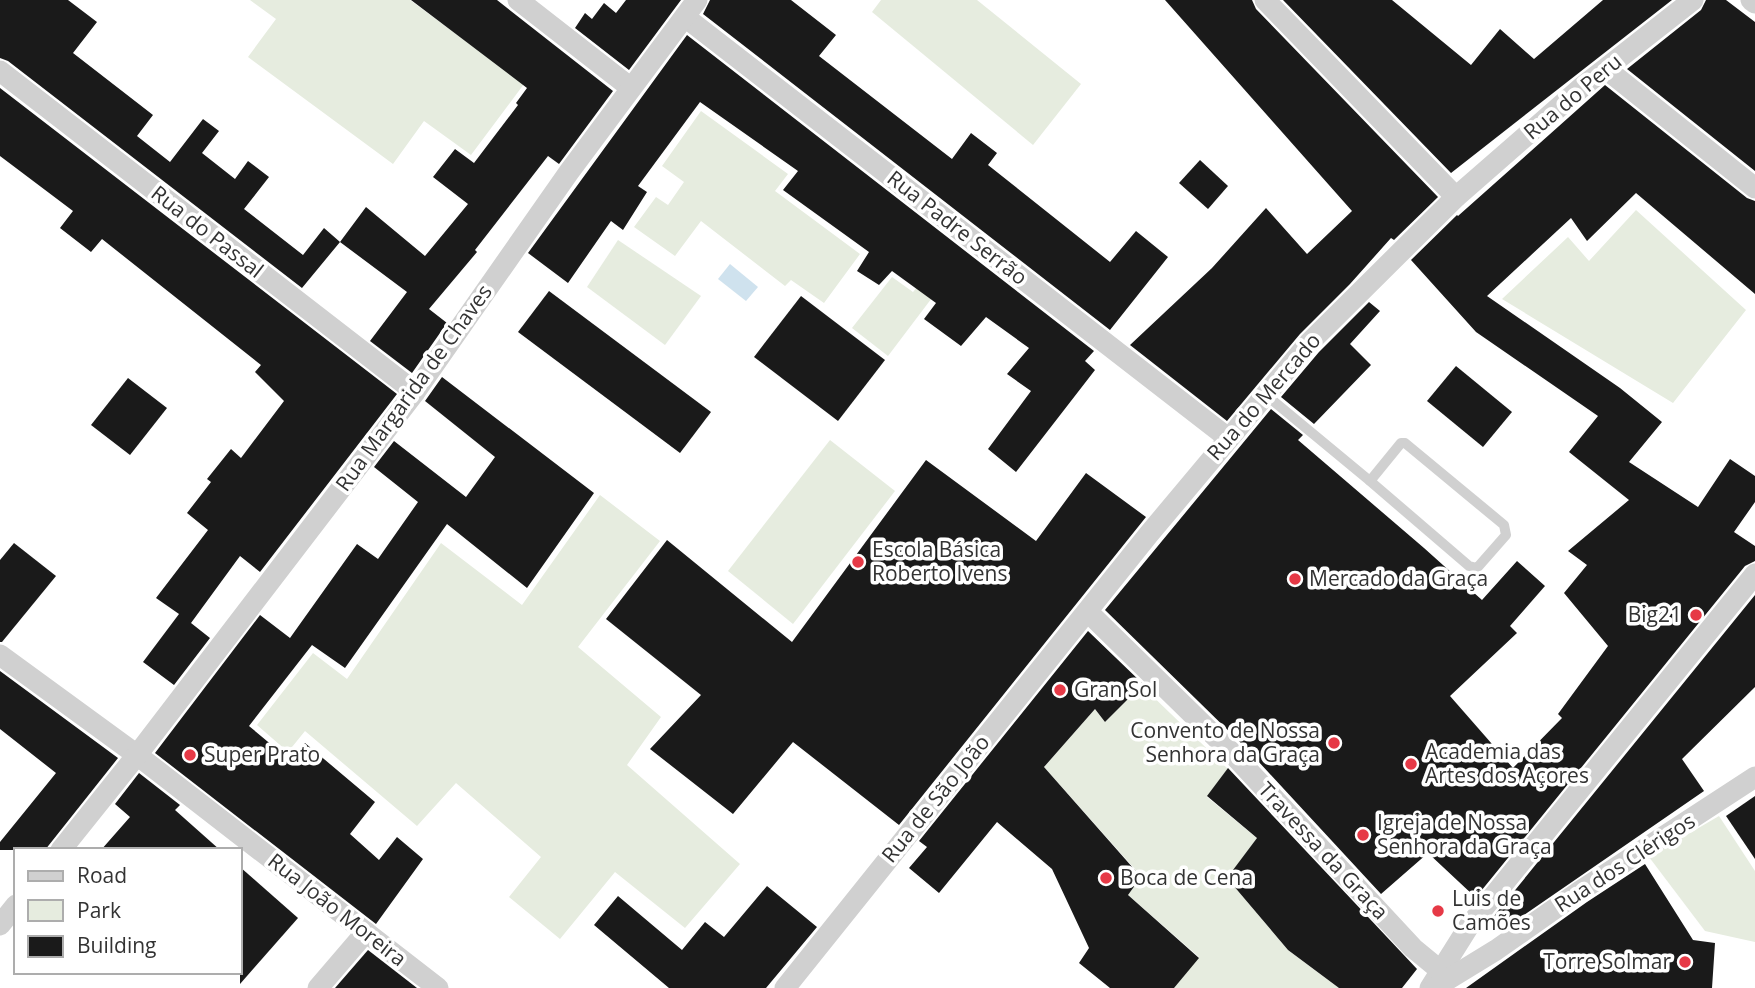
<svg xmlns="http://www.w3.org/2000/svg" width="1755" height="988" viewBox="0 0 1755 988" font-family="'Open Sans',sans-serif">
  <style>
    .green { fill: #e6ecdf }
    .water { fill: #cfe2ee }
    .building { fill: #1a1a1a }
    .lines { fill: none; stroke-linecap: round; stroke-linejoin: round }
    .lane { stroke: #d0d0d0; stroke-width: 10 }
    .street { stroke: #d0d0d0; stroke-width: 21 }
    .poi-dot { fill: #e63946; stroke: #fff; stroke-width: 2.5 }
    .labels { text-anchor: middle; stroke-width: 7; stroke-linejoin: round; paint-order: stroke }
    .street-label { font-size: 21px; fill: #333; stroke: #fff }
    .poi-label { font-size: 21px; fill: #333; stroke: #fff; text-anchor: start }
  </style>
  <rect width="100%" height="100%" fill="#fff"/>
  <g class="green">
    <polygon points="250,0 410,0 524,84 471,155 424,121 393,164 248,57 276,19"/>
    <polygon points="881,0 977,0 1081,84 1033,145 872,12"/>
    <polygon points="701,111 788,174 775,191 860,254 824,303 791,280 785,286 701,221 675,256 634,227 656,197 668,205 684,182 662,166"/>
    <polygon points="1636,210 1746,310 1673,403 1502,299 1568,237 1589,261"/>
    <polygon points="618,240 701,296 665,345 587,287"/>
    <polygon points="933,268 947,278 888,356 852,328 892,277 913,292"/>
    <polygon points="830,440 895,491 793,624 728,571"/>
    <polygon points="600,495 660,541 578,647 661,717 627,765 740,864 685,928 615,872 560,939 509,897 541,857 456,783 417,826 305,731 288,752 257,725 313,653 347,679 441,543 522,605"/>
    <polygon points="1141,685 1228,769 1207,797 1257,838 1228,879 1288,950 1339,988 1174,988 1199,957 1128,895 1141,876 1044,767 1095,709 1105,722"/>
    <polygon points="1719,816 1755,871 1755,942 1705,931 1649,857"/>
  </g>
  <polygon class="water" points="730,264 758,287 746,301 718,279"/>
  <g class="building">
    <polygon points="0,0 68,0 97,22 73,53 153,115 137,136 170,162 203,119 219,131 202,153 235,179 248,161 269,177 244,209 303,255 324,228 340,242 302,288 8,61 0,58"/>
    <polygon points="411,0 497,0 613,91 559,164 548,156 475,250 477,252 429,309 447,323 412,373 370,341 407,292 340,242 366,207 425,256 468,204 433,177 455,149 474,163 518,105 516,103 527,88"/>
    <polygon points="626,0 681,0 629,70 575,28 585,13 592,19 604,3 616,13"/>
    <polygon points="710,0 791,0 836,35 819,56 952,159 971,133 997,153 988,165 1110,262 1136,231 1168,257 1110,330 703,14"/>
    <polygon points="1165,0 1252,0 1256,9 1438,197 1394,240 1391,238 1350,284 1300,334 1227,421 1130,345 1212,268 1266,208 1307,254 1352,211"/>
    <polygon points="1283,0 1392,0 1471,65 1500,29 1534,59 1603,0 1672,0 1451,173"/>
    <polygon points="1706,0 1726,0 1755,22 1755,171 1627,69 1701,10"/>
    <polygon points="687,35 1094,351 1085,361 1095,370 1016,472 988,449 1031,391 1007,374 1029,348 986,317 961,346 924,319 936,303 892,271 879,285 857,271 869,252 783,190 798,171 700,102 638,186 647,192 623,230 611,221 568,283 528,253"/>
    <polygon points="1605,85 1747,198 1755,201 1755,294 1636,193 1587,241 1571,218 1487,296 1620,388 1662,422 1629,462 1698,507 1730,459 1755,476 1755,502 1734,532 1755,546 1755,561 1745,566 1477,896 1474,896 1428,853 1381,894 1245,747 1105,610 1271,409 1303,435 1298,440 1424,548 1482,600 1517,561 1545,586 1510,626 1517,633 1450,696 1513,768 1562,718 1558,714 1608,646 1564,593 1587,565 1568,551 1629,500 1569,452 1598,416 1476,332 1411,260 1457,215 1458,216"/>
    <polygon points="0,88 397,394 260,572 240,556 191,623 210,638 174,685 143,662 179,614 156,598 208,530 187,513 211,482 207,479 231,449 241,458 284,401 255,372 261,365 102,239 91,252 60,228 73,211 0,156"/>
    <polygon points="1200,160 1228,186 1208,209 1179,183"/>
    <polygon points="549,291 711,412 680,453 518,332"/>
    <polygon points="801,296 885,360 838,421 754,357"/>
    <polygon points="1369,302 1380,311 1350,344 1371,365 1314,424 1281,397 1319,352"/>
    <polygon points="1456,366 1512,412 1483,447 1427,401"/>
    <polygon points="442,377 594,493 527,588 447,524 345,668 312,645 249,726 291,761 305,743 375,802 350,834 379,860 397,837 423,859 376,924 155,753 260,615 290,638 357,544 378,559 418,502 374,467 394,441 466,497 495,457 425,401"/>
    <polygon points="128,378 167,408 130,455 91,425"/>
    <polygon points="926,460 1036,541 1086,473 1146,517 899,825 793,742 733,814 650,749 701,695 606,619 667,540 792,642"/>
    <polygon points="14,543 56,576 2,642 0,642 0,560"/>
    <polygon points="1755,595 1755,687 1682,759 1704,791 1505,928 1494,916"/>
    <polygon points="1088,631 1143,684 1105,722 1095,709 1044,767 1141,877 1128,895 1199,958 1174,988 1110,988 1079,963 1089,948 1052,869 997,822 939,893 909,868 927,847 919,841"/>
    <polygon points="0,671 118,758 45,850 0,850 0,842 56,773 0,729"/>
    <polygon points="1228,768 1417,969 1402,988 1339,988 1288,950 1227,878 1257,838 1207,796"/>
    <polygon points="139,773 180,805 175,810 220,850 101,850 130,817 115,804"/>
    <polygon points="1755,796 1755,859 1726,816"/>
    <polygon points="1645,864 1693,940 1715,943 1712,988 1466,988 1587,902"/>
    <polygon points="240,867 298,918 240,984"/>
    <polygon points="767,886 817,927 766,988 669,988 594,925 618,896 682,950 705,922 724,937"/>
    <polygon points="368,950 417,988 335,988"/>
  </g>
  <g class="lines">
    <g class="lane">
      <polyline points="1266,395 1370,481"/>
      <polygon points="1401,443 1405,443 1504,525 1506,535 1477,568 1469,566 1370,481"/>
    </g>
    <g class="street">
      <polyline points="518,0 631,88"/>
      <polyline points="1265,0 1456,197"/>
      <polyline points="1751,0 1755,3"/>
      <polyline points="685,17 1228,438"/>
      <polyline points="1606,69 1755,188"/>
      <polyline points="0,71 415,392"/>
      <polyline points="1088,612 1229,750 1413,948 1441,971"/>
      <polyline points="0,655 137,755 438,988"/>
      <polyline points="61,850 137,755 415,392 569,172 697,0"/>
      <polyline points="0,925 16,905"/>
      <polyline points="318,988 366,932"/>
      <polyline points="785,988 1149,534 1309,343 1456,197 1582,87 1693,0"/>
      <polyline points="1430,988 1469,926 1755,574"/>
      <polyline points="1434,988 1496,950 1580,891 1755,777"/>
    </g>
  </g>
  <g class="poi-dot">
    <circle cx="858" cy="562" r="7"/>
    <circle cx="1295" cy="579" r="7"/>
    <circle cx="1696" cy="615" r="7"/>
    <circle cx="1060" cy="690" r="7"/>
    <circle cx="1334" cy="743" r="7"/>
    <circle cx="190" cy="755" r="7"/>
    <circle cx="1411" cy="764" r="7"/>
    <circle cx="1363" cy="835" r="7"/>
    <circle cx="1106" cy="878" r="7"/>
    <circle cx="1438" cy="911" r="7"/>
    <circle cx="1685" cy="962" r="7"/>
  </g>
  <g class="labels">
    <g class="street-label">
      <text transform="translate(1573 97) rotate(-40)" y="7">Rua do Peru</text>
      <text transform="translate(957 228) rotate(38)" y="7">Rua Padre Serrão</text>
      <text transform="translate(207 232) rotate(38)" y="7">Rua do Passal</text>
      <text transform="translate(414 388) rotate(-54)" y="7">Rua Margarida de Chaves</text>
      <text transform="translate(1264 397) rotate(-49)" y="7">Rua do Mercado</text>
      <text transform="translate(936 799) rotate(-51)" y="7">Rua de São João</text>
      <text transform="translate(1323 851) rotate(47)" y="7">Travessa da Graça</text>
      <text transform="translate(1625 863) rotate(-33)" y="7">Rua dos Clérigos</text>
      <text transform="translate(337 910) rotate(38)" y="7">Rua João Moreira</text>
    </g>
    <g class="poi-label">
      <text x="872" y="557">Escola Básica<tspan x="872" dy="24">Roberto Ivens</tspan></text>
      <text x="1309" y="586">Mercado da Graça</text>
      <text x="1682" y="622" text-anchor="end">Big21</text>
      <text x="1074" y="697">Gran Sol</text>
      <text x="1320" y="738" text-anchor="end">Convento de Nossa<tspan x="1320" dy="24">Senhora da Graça</tspan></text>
      <text x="1425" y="759">Academia das<tspan x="1425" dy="24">Artes dos Açores</tspan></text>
      <text x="204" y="762">Super Prato</text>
      <text x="1377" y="830">Igreja de Nossa<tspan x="1377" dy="24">Senhora da Graça</tspan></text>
      <text x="1120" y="885">Boca de Cena</text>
      <text x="1452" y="906">Luis de<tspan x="1452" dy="24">Camões</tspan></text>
      <text x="1671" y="969" text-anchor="end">Torre Solmar</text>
    </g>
  </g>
  <rect x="14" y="848" width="228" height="126" fill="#ffffff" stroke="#adadad" stroke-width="2"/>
  <rect x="28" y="871" width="35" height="10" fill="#d0d0d0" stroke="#adadad" stroke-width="2"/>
  <text x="77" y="883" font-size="21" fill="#333333">Road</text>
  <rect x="28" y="900" width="35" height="21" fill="#e6ecdf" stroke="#adadad" stroke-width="2"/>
  <text x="77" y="918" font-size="21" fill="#333333">Park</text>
  <rect x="28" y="936" width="35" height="21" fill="#1a1a1a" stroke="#adadad" stroke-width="2"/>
  <text x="77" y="953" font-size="21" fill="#333333">Building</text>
</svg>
